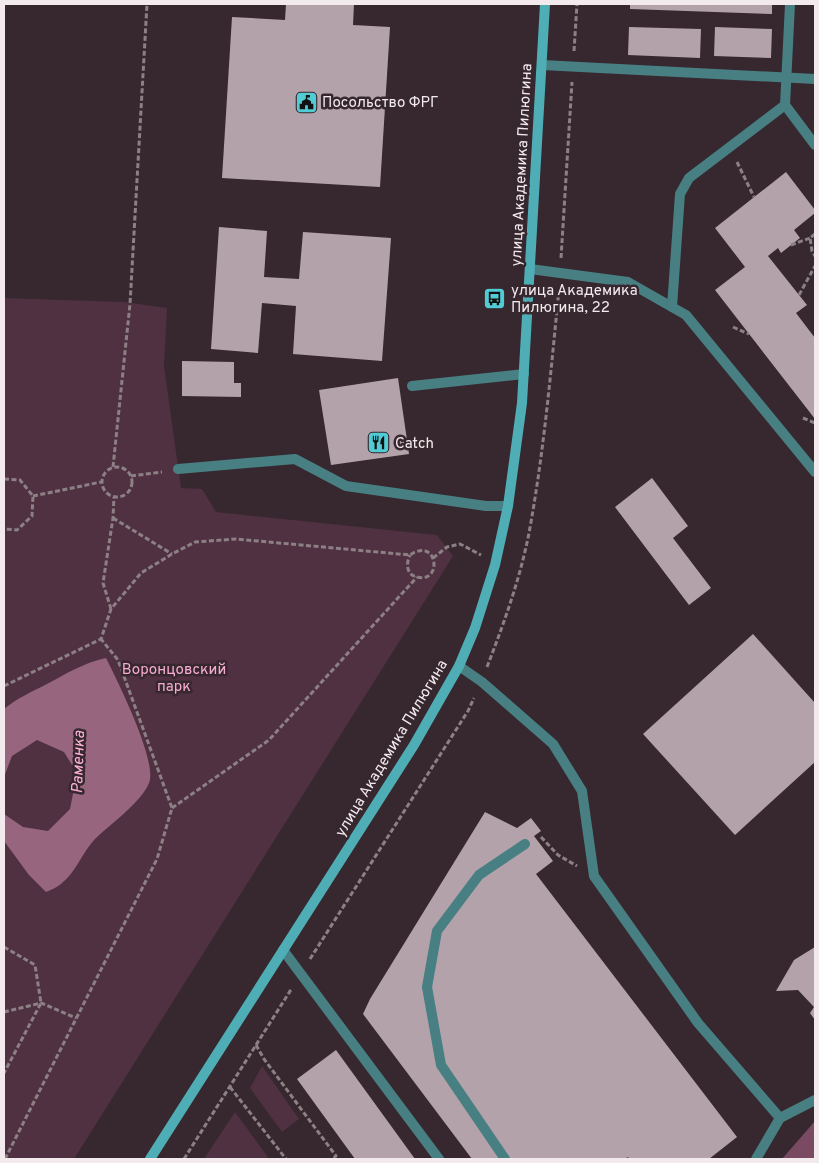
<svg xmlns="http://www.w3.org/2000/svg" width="819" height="1163" viewBox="0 0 819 1163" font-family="Overpass,sans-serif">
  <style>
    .green { fill: #503141 }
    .forest { fill: #794a62 }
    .water { fill: #97657e }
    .building { fill: #b4a2aa }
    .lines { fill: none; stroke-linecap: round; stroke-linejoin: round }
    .path { stroke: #8c8085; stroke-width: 3; stroke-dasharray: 5 2.5; stroke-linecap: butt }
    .lane { stroke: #477f83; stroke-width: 10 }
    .secondary { stroke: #4faeb5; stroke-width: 10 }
    .labels { text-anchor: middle; stroke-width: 5; stroke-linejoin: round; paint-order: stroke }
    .poi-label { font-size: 15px; fill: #f3eaee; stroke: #36282e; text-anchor: start }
    .street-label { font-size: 15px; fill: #f3eaee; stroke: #36282e }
    .park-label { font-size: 15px; fill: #f8abd2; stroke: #36282e }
    .water-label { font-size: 16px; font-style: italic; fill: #feb1d8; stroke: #36282e }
  </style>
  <rect width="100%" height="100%" fill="#36282e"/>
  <g class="green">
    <polygon points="4,298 124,302 167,308 164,366 181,488 202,489 216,512 437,535 453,556 74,1159 4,1159"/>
    <polygon points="262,1066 299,1119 282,1132 250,1088"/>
    <polygon points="235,1112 268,1157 263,1159 204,1159"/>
  </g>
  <polygon class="forest" points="815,1121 815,1159 782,1159"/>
  <path class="water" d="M106,658C117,680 158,762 149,783C141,803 110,824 94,840C82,853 76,872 62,883C58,887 51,890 46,892L29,875L4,841V814L23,827L48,831L70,809L77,773L64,752L37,740L12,756L4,777V709C16,699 31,692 45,685C64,675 85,662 106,658Z"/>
  <g class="building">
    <polygon points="286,4 354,4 353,25 390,27 380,187 222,178 232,17 285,20"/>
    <polygon points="630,4 772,4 772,14 630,9"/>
    <polygon points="629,27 701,29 700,58 628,55"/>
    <polygon points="715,27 772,29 771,58 714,56"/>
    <polygon points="786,172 815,210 815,213 794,230 800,238 781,253 778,248 768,256 807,305 796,313 815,338 815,419 715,290 745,267 715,228"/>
    <polygon points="219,227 267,231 264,277 299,279 303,232 391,238 382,361 293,354 296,306 262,303 258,353 211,349"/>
    <polygon points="182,361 234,362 234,383 241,383 241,397 182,396"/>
    <polygon points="398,378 409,454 331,465 319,390"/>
    <polygon points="652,478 688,526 673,538 711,588 689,605 615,507"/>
    <polygon points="753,634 815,703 815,762 735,835 643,734"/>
    <polygon points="485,812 517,828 531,818 541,831 534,836 553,861 536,874 737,1137 709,1159 629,1159 628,1157 625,1159 472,1159 363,1014 370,999"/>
    <polygon points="815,947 815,1020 810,1013 814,1007 798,990 776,991 794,960"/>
    <polygon points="336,1050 415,1159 355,1159 297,1079"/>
  </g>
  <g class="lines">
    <g class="path">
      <polyline points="574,51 577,4"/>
      <polyline points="737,162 754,197"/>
      <polyline points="815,234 810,238 812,251 815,256"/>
      <polyline points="791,245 810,238"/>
      <polyline points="561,258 572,82"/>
      <polyline points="799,295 815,266"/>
      <polyline points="733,327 749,334"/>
      <polyline points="803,418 815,423"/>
      <polyline points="113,467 130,304 147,4"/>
      <circle cx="117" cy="482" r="15"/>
      <polyline points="131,476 162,472"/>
      <polyline points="4,479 20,480 33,496 32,516 17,530 4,529"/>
      <polyline points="33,496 101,482"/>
      <polyline points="113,518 172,554"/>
      <polyline points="433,558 447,547 460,544 481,555"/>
      <polyline points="111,609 103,583 113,518 114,497"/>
      <path d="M487,667C504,623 520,579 529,533C544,452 551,370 559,289"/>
      <path d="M4,686L101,639L111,609L141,573L172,554L195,542L236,539L410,555C438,536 443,584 417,577C406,575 406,563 410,555"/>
      <polyline points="4,787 5,787"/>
      <polyline points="172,808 269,740 417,577"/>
      <polyline points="541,837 558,855 577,866"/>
      <polyline points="4,947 35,965 41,1003 4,1073"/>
      <polyline points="310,959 468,711 474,698"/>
      <polyline points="4,1012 41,1003 76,1018"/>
      <polyline points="256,1045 264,1059 336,1156 333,1159"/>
      <polyline points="230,1087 286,1159"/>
      <polyline points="5,1159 157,859 172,808 118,660 101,639"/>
      <polyline points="184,1159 292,988"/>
    </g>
    <g class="lane">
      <polyline points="542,65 815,79"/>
      <polyline points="785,105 815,145"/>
      <polyline points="530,269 628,282 686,315 815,472"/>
      <polyline points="672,307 680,194 689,178 785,105 790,4"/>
      <polyline points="412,386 524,374"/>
      <polyline points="178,469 295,459 346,486 486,506 508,506"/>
      <polyline points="459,666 482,682 553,744 582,791 594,876 698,1023 780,1118"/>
      <polyline points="283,950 439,1159"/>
      <polyline points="505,1159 441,1065 427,987 437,931 479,875 525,844"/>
      <polyline points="756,1159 780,1118 815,1100"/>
    </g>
    <polyline class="secondary" points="150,1159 414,745 459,666 475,628 495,565 508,506 522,403 545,4"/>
  </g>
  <defs>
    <symbol id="civic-square" viewBox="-11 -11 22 22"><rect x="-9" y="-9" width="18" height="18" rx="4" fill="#51ccd5" stroke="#36282e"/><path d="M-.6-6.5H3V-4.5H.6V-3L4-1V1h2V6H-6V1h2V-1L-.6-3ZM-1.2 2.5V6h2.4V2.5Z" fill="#111"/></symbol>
    <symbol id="bus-square" viewBox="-11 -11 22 22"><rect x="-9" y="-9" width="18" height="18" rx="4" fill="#51ccd5" stroke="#36282e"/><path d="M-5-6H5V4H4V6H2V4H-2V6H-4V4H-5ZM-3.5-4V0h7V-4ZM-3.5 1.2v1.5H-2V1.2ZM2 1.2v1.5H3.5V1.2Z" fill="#111"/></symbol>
    <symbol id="restaurant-square" viewBox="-11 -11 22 22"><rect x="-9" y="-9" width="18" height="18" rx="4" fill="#51ccd5" stroke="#36282e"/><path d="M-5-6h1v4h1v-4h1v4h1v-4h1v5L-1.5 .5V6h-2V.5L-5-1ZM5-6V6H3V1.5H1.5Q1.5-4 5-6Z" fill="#111"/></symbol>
  </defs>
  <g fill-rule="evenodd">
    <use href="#civic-square" x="294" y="90" width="25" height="25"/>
    <use href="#bus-square" x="482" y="286" width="25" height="25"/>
    <use href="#restaurant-square" x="366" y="430" width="25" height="25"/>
  </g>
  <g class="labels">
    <g class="poi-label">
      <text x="322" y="107">Посольство ФРГ</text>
      <text x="511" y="295">улица Академика<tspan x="511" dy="17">Пилюгина, 22</tspan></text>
      <text x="395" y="448">Catch</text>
    </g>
    <g class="street-label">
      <text transform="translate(521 165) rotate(-87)" y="5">улица Академика Пилюгина</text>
      <text transform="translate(391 748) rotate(-59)" y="5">улица Академика Пилюгина</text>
    </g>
    <g class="park-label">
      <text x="174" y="674">Воронцовский<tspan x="174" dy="17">парк</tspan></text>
    </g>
    <g class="water-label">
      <text transform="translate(77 762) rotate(-88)" y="6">Раменка</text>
    </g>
  </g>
  <rect width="819" height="1163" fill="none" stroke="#f3eaee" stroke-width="10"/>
</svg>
